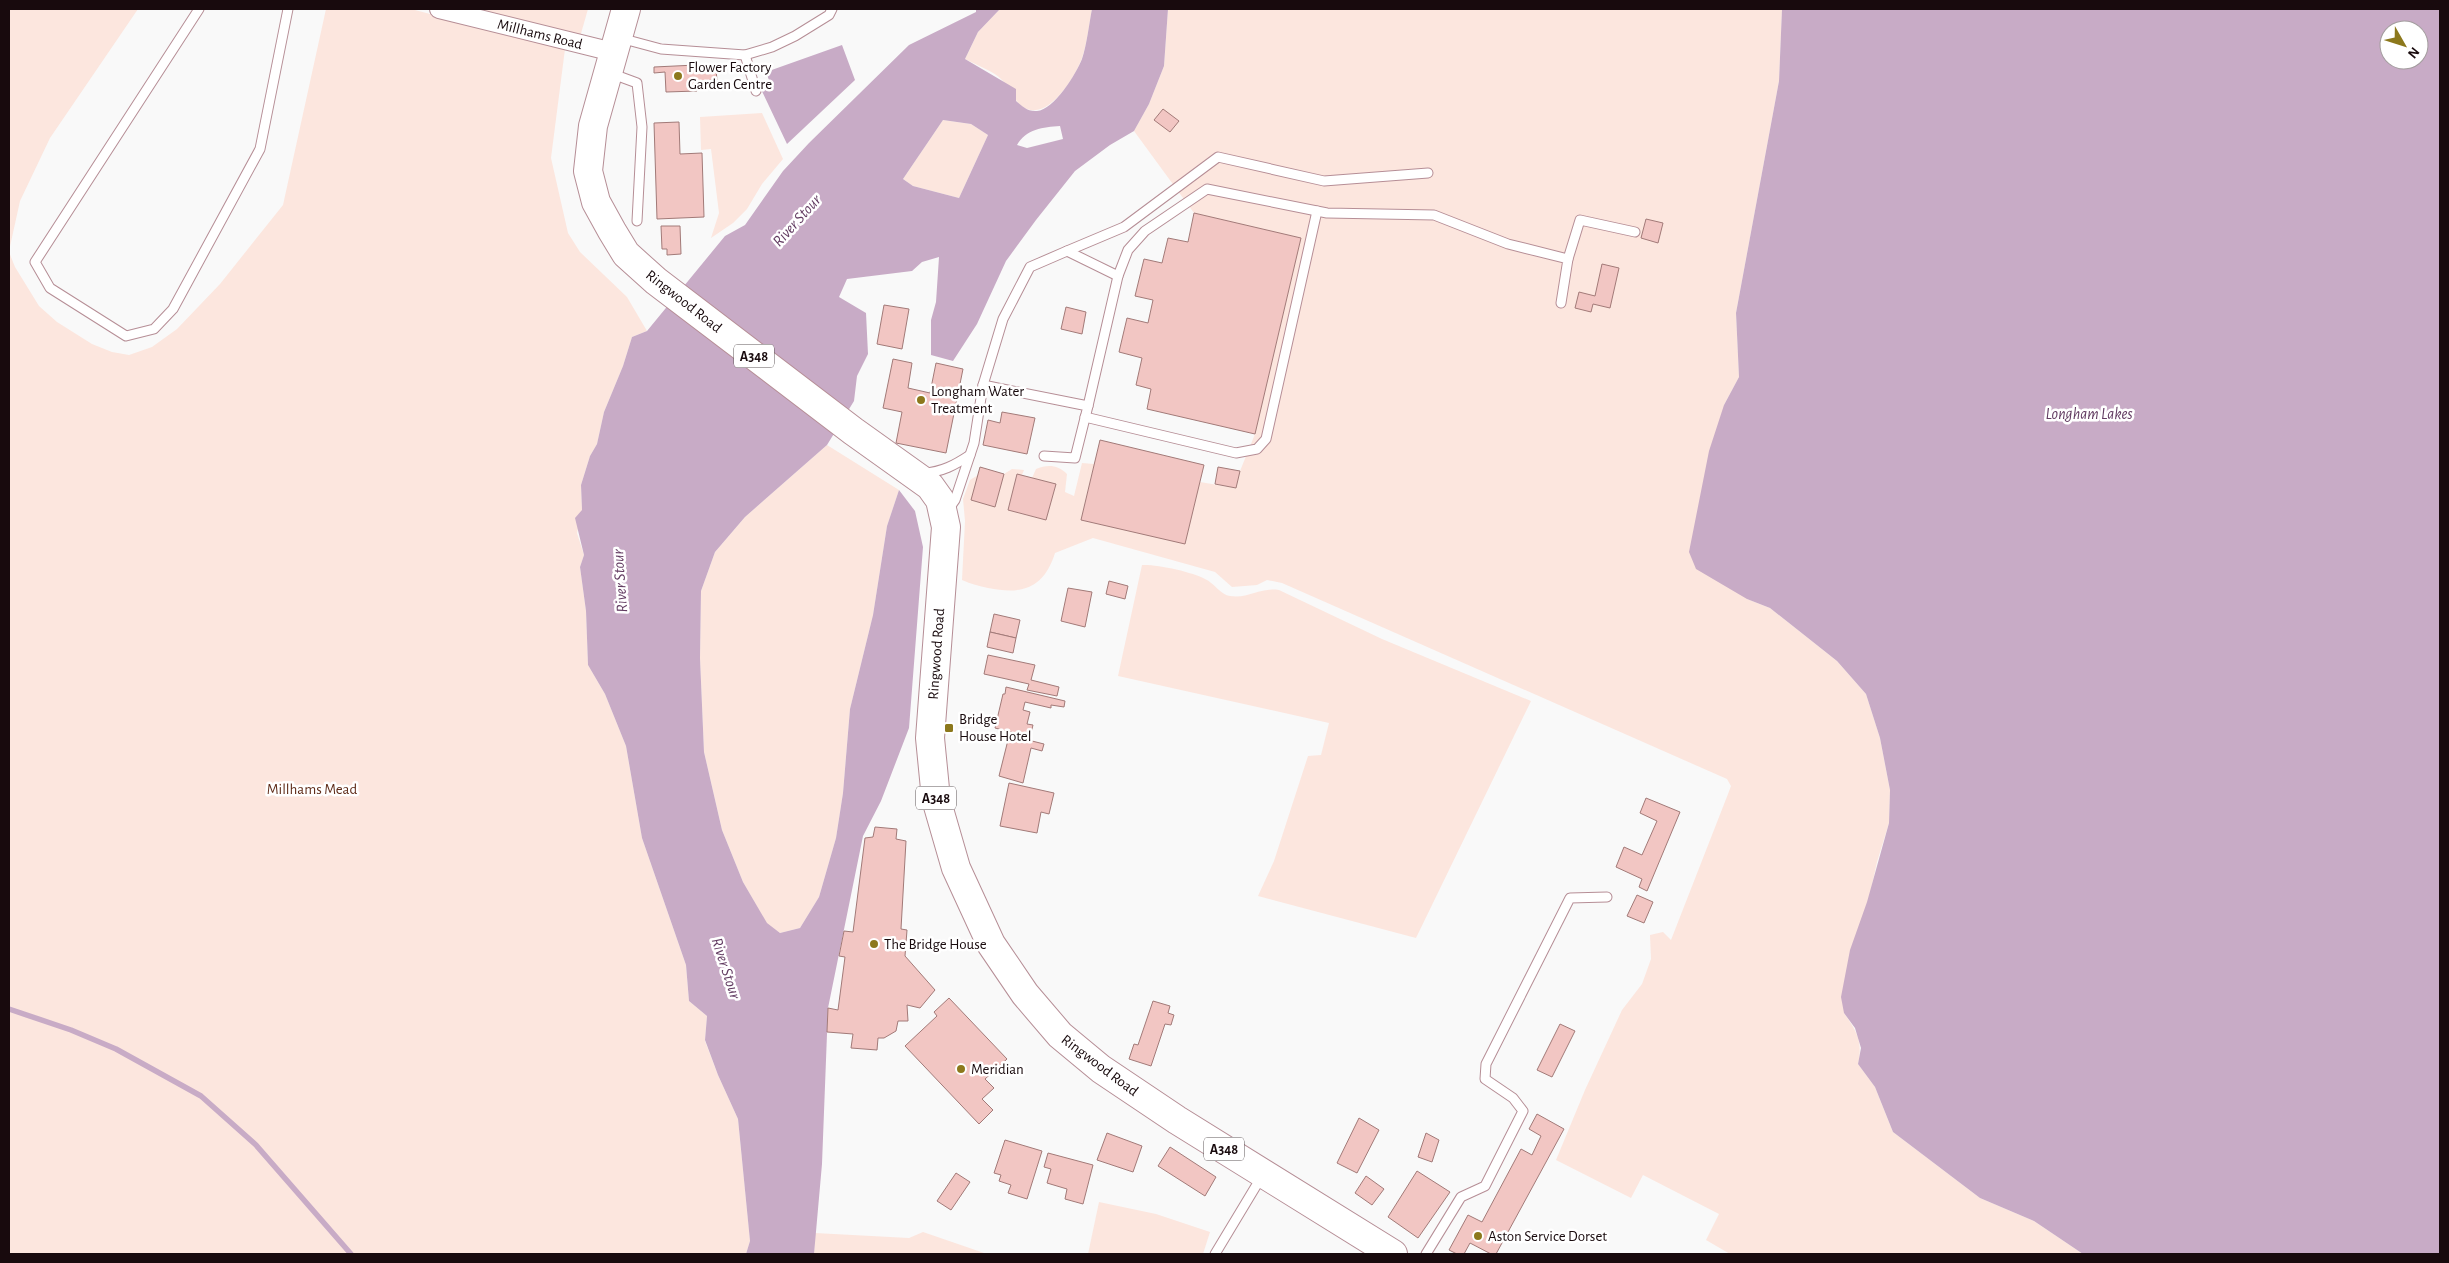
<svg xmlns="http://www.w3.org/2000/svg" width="2449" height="1263" viewBox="0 0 2449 1263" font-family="'Alegreya Sans',sans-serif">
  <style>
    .green { fill: #fce6de }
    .water { fill: #c8abc6; fill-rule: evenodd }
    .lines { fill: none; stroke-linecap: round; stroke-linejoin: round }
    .stream { stroke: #c8abc6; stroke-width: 5.5 }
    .building { fill: #f2c6c3; stroke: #a27a78 }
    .service-casing { stroke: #b68e96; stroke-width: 11 }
    .minor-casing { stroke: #b68e96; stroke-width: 20 }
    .trunk-casing { stroke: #b68e96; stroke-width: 30 }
    .service { stroke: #fff; stroke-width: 9 }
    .minor { stroke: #fff; stroke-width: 18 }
    .trunk { stroke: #fff; stroke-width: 28 }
    .poi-dot { fill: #8c781c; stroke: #fff; stroke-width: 2 }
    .labels { text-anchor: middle; stroke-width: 5; stroke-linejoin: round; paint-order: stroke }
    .shield { fill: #fff; stroke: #5d5456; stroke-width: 1 }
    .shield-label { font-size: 14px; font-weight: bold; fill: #180a0d }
    .street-label { font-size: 15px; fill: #180a0d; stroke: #fff }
    .poi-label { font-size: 15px; fill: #180a0d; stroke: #fff; text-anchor: start }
    .park-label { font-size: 15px; fill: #602d1a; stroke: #fff }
    .water-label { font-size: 16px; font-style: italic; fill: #623b61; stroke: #fff }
  </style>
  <rect width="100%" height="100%" fill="#f9f9f9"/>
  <g class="green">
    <polygon points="9,9 138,9 50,138 20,201 9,251"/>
    <polygon points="326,9 411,9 565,49 551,158 568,233 580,252 627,297 647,331 632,337 623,366 604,412 597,444 590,456 581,485 582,510 577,533 584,555 580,567 586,611 588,665 605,694 626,746 642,838 686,965 689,1001 707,1016 705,1041 718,1075 738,1119 750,1241 746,1254 9,1254 9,252 15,267 39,306 57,322 92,344 112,352 129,355 152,347 177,329 220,284 283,205"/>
    <polygon points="458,9 588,9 580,37"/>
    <path d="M1000,9H1092C1089,24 1087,44 1082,58C1075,77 1050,118 1027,109C1015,105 1011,89 1002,80C994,71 976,65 965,59L978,32Z"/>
    <path d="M1168,9H1782L1779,81L1736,313L1739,377L1724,405L1747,599L1770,608L1837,661L1866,694L1880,738L1890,790L1889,823L1877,862L1844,1013C1857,1032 1863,1041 1858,1064L1875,1087L1893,1132L1980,1198L2034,1221L2083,1254H1730L1706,1240L1719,1214L1643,1175L1631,1198L1556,1160L1585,1090L1622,1010L1642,984L1651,959L1650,935L1663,932L1671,940L1728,794L1731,786L1727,779L1282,583L1267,580L1257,585L1232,587L1215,572L1093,538L1055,553C1044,588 1023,595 988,588C979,586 971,584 962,580L965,521L963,499L970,480L978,475L971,500L995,507L1004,474L1012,469L1024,470L1022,475L1017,474L1008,510L1046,520L1056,484L1032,478L1036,469C1048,464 1058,465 1067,474L1065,492L1074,496L1082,463L1094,464L1081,520L1185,544L1200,482L1236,488L1240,471L1255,434L1301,238L1194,213L1134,131L1149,104L1164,66Z"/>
    <polygon points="762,113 783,159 762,184 747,209 733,223 711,238 719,213 711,149 701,150 700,117"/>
    <polygon points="943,120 971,124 988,135 959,198 913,186 903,179"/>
    <polygon points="827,445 899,490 887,526 873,615 850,709 843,793 836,838 819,897 800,928 780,933 767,924 743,882 722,830 704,752 700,658 701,591 715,552 745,517"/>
    <path d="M1142,565C1156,564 1193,572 1205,579C1214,583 1221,595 1230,596C1248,599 1261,587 1279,590L1382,639L1531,701L1416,938L1258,896L1274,861L1308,756L1321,755L1329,723L1118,676Z"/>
    <polygon points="1099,1202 1156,1214 1210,1232 1203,1254 1088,1254"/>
    <polygon points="923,1232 987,1254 814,1254 815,1233 909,1238"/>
  </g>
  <g class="water">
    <path d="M976,9H1000L978,32L965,59L1016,89V101C1022,106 1028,112 1037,111C1054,110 1076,74 1082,59C1087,44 1089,24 1092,9H1168L1164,66L1149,104L1134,131L1110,145L1075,171L1036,220L1006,261L977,324L953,361L931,355V320L936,302L939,257L922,262L912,271L847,279L839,297L866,313L868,354L857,376L854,401L827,445L745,517L715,552L701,591L700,658L704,752L722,830L743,882L767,923L780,933L800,928L819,897L836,838L843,793L850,709L873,615L887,526L899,490L915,511L923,547L909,728L881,801L863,836L828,1008L822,1164L814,1254H746L750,1241L738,1119L718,1075L705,1040L707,1016L689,1001L686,965L642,838L626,746L605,694L588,665L586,611L580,567L584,555L575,518L582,510L581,485L590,456L597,444L604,412L623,366L632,337L647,331L725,236L745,225L783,171L809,143L909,45L976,12ZM943,120L971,124L988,135L959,198L913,186L903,179ZM1060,126L1063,139L1027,148L1017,145C1026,129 1043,127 1060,126Z"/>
    <path d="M1782,9H2440V1254H2083L2034,1221L1980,1198L1893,1132L1875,1087L1858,1064L1861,1048L1855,1028L1844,1013L1841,997L1850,950L1867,902L1889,823L1890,790L1880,738L1866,694L1837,661L1770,608L1747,599L1696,569L1689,552L1709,451L1724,405L1739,377L1736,313L1779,81ZM2389,30H2419V60H2389Z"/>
    <polygon points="842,45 855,80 787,144 760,87 770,83 766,72"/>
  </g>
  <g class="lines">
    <polyline class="stream" points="9,1009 71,1030 116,1049 201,1096 256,1145 351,1254"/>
  </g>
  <g class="building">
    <polygon points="696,65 697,70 716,70 717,80 697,81 697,91 666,92 665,72 654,73 654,67"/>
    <polygon points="1163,109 1179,121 1170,132 1154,120"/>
    <polygon points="679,122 680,154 702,153 704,217 657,219 654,123"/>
    <polygon points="1194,213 1301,238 1255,434 1147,409 1151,389 1136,385 1142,358 1119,352 1127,318 1148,323 1153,300 1135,296 1144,259 1162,263 1168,238 1188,242"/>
    <polygon points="1646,219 1663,223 1658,243 1641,238"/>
    <polygon points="661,226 680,226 681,254 667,255 667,249 662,249"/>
    <polygon points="1602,264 1619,268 1610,308 1593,304 1591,312 1575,308 1579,292 1595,296"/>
    <polygon points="884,305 909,309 902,349 877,344"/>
    <polygon points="1066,307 1086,312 1082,334 1061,329"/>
    <polygon points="893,359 912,363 908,388 930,393 936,363 963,369 946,453 896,443 902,412 883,408"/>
    <polygon points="1002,412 1035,418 1027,454 983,445 988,420 1000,423"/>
    <polygon points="1100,440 1204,465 1185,544 1081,520"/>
    <polygon points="980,467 1004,474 995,507 971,500"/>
    <polygon points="1218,467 1240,471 1236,488 1215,484"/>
    <polygon points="1017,474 1056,484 1046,520 1008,510"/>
    <polygon points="1109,581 1128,586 1125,599 1106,594"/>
    <polygon points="1068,588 1092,592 1085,627 1061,621"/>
    <polygon points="994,614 1020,620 1016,638 990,632"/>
    <polygon points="990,632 1016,638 1013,653 987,647"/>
    <polygon points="988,655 1035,665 1031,680 1059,687 1057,696 1027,690 1029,684 984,674"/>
    <polygon points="1006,687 1065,701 1064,707 1051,705 1051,708 1025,702 1023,710 1030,712 1027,724 1033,725 1030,737 995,728 1003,694 1005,694"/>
    <polygon points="1016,737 1044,744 1042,751 1031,748 1023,783 999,776 1008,740 1015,742"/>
    <polygon points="1009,783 1054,793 1049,814 1041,812 1037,833 1000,826"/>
    <polygon points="1646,798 1680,812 1647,891 1639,887 1642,879 1616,867 1624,847 1642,855 1657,821 1640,813"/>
    <polygon points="875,827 897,829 896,839 906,841 901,929 907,930 905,956 935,990 920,1008 907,1005 908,1021 898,1021 896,1031 884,1038 878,1038 877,1050 851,1048 853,1034 827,1032 828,1008 838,1010 845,957 839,956 844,931 853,932 865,838 873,837"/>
    <polygon points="1637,895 1653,902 1644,923 1627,916"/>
    <polygon points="949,998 1007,1059 985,1079 994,1088 982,1099 993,1110 979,1124 905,1046 937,1016 934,1012"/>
    <polygon points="1153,1001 1170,1006 1168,1013 1174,1015 1171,1025 1165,1024 1151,1066 1129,1059 1134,1044 1138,1045"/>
    <polygon points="1560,1024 1575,1031 1552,1077 1537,1070"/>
    <polygon points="1537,1114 1564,1129 1496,1254 1491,1254 1470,1243 1464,1254 1457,1254 1449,1250 1468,1215 1482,1222 1521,1149 1532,1155 1541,1136 1529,1129"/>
    <polygon points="1359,1118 1379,1130 1357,1173 1337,1163"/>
    <polygon points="1107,1133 1142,1146 1133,1172 1097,1160"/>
    <polygon points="1426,1133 1439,1140 1432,1162 1418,1157"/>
    <polygon points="1005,1140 1042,1151 1027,1199 1008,1193 1011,1185 999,1181 1001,1175 994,1173"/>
    <polygon points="1170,1147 1216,1177 1205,1196 1158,1166"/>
    <polygon points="1048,1153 1093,1165 1083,1204 1065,1199 1067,1189 1047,1183 1051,1169 1044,1167"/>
    <polygon points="1417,1171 1450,1192 1418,1238 1388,1217"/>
    <polygon points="956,1173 970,1182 951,1210 937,1201"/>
    <polygon points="1366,1176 1384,1189 1372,1205 1355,1193"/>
  </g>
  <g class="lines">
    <defs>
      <g id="service">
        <polyline points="199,9 35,262 50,288 126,336 154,329 173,309 260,149 288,9"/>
        <polyline points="620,38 661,49 745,55 772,47 795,36 829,15 832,9"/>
        <polyline points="745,55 756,91"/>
        <polyline points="610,73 637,83 642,127 637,221"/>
        <polyline points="1067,251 1124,227 1218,157 1324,181 1428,173"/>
        <polyline points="1568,259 1580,220 1635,232"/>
        <polyline points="983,385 1088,406 1075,458 1044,456"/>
        <polyline points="1088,406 1118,276"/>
        <polyline points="1085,417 1236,453 1257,449 1266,439 1317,211"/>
        <path d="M924,473C942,472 955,465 970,455"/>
        <polyline points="948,510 955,500 974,443 983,385 1003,319 1030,267 1067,251 1118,276 1128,250 1145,231 1207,189 1327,213 1434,215 1508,244 1568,259 1561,303"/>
        <polyline points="1215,1254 1262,1176"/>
        <polyline points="1426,1254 1461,1197 1485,1186 1523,1111 1513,1098 1485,1079 1486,1064 1570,898 1607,897"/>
      </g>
      <polyline id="minor" points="439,9 613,52"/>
      <polyline id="trunk" points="626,9 593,126 588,171 596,202 612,231 626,254 656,281 853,431 930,486 940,500 946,527 930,738 936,799 956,868 991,944 1025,994 1060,1035 1101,1069 1177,1120 1393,1254"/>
    </defs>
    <use href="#service" class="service-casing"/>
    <use href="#minor" class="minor-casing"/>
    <use href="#trunk" class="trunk-casing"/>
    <use href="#service" class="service"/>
    <use href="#minor" class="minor"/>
    <use href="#trunk" class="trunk"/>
  </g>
  <g class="poi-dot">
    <circle cx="678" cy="76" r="5"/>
    <circle cx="921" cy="400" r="5"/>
    <rect x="944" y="723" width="10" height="10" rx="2.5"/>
    <circle cx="874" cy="944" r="5"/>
    <circle cx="961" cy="1069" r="5"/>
    <circle cx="1478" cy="1236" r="5"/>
  </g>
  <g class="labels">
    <g class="shield">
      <rect x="734" y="344.5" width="40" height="23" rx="4"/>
      <rect x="916" y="786.5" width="40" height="23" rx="4"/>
      <rect x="1204" y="1137.5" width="40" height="23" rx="4"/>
    </g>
    <g class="shield-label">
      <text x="754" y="361">A348</text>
      <text x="936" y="803">A348</text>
      <text x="1224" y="1154">A348</text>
    </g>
    <g class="street-label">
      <text transform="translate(540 34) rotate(14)" y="5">Millhams Road</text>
      <text transform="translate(684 301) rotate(38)" y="5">Ringwood Road</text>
      <text transform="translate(936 654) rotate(-86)" y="5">Ringwood Road</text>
      <text transform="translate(1100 1065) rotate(37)" y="5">Ringwood Road</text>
    </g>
    <g class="poi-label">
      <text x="688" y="72">Flower Factory<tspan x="688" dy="17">Garden Centre</tspan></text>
      <text x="931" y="396">Longham Water<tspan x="931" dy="17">Treatment</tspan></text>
      <text x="959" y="724">Bridge<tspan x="959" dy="17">House Hotel</tspan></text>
      <text x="884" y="949">The Bridge House</text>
      <text x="971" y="1074">Meridian</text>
      <text x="1488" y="1241">Aston Service Dorset</text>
    </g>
    <g class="park-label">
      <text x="312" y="794">Millhams Mead</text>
    </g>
    <g class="water-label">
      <text transform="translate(796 220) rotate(-48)" y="6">River Stour</text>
      <text x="2089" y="419">Longham Lakes</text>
      <text transform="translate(619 581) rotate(-94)" y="6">River Stour</text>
      <text transform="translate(727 968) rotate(72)" y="6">River Stour</text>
    </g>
  </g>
  <rect width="2449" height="1263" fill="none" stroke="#180a0d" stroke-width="20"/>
  <g transform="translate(2404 45) rotate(129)"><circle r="24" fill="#ffffff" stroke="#a39d9e"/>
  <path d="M0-4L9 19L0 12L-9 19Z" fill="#8c781c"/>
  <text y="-8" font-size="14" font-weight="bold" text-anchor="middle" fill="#180a0d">N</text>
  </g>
</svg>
